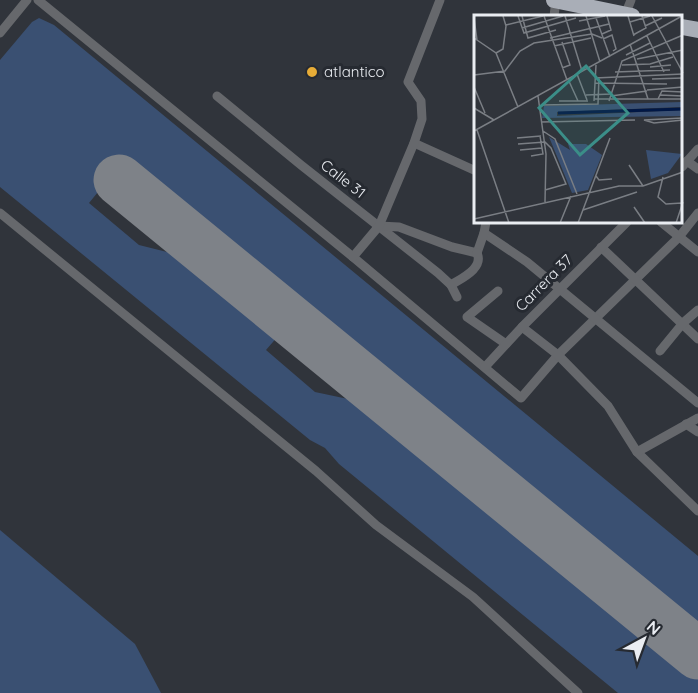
<svg xmlns="http://www.w3.org/2000/svg" width="698" height="693" viewBox="0 0 698 693" font-family="Quicksand,sans-serif">
  <style>
    .green { fill: #3a5072 }
    .lines { fill: none; stroke-linecap: round; stroke-linejoin: round }
    .runway { stroke: #7e8288; stroke-width: 51 }
    .street { stroke: #66686c; stroke-width: 9 }
    .highway { stroke: #a9aeb7; stroke-width: 16 }
    .poi-dot { fill: #e7ac37; stroke: #262a31; stroke-width: 2 }
    .labels { text-anchor: middle; stroke-width: 6; stroke-linejoin: round; paint-order: stroke }
    .poi-label { font-size: 15px; fill: #eaedf2; stroke: #262a31; text-anchor: start }
    .street-label { font-size: 15px; fill: #eaedf2; stroke: #262a31 }
    .inset-river { fill: none; stroke: #001745; stroke-width: 3 }
    .inset-road { fill: none; stroke: #7a7e84; stroke-width: 1.5 }
    .view { fill: #3b8e88; fill-opacity: 0.15; stroke: #3b8e88; stroke-width: 3 }
    .inset-edge { fill: none; stroke: #eaedf2; stroke-width: 3 }
  </style>
  <rect width="100%" height="100%" fill="#30343b"/>
  <g class="green">
    <polygon points="39,18 54,25 698,556 698,630 124,160 89,203 139,245 187,257 279,335 266,350 315,392 367,403 698,675 698,693 618,693 339,464 325,448 310,440 0,187 0,60 32,22"/>
    <polygon points="0,530 135,644 161,693 0,693"/>
  </g>
  <g class="lines">
    <polyline class="runway" points="119,180 698,654"/>
    <g class="street">
      <polyline points="38,0 353,257 521,398 558,355 679,237 698,213"/>
      <polyline points="625,15 631,0"/>
      <polyline points="554,16 556,0"/>
      <polyline points="0,33 27,0"/>
      <polyline points="217,96 301,165 438,273 451,285 457,297"/>
      <polyline points="414,143 476,171"/>
      <polyline points="687,161 698,169"/>
      <polyline points="682,167 698,149"/>
      <polyline points="0,213 316,471 376,525 473,597 578,693"/>
      <polyline points="661,222 698,252"/>
      <polyline points="379,226 399,227 452,247 477,253"/>
      <polyline points="484,233 527,262 698,403"/>
      <polyline points="601,247 698,339"/>
      <polyline points="477,253 484,233 486,222"/>
      <polyline points="353,257 379,226 414,143 422,119 421,101 408,82 440,0"/>
      <path d="M451,285C462,278 484,268 477,253"/>
      <polyline points="498,291 467,317 506,344"/>
      <polyline points="522,327 558,355 608,406 637,452 698,511"/>
      <polyline points="660,351 683,323 698,310"/>
      <polyline points="485,367 522,327 627,222"/>
      <polyline points="686,424 698,432"/>
      <polyline points="637,452 698,418"/>
    </g>
    <g class="highway">
      <polyline points="554,0 632,16"/>
      <polyline points="682,27 698,30"/>
    </g>
  </g>
  <circle class="poi-dot" cx="312" cy="72" r="6"/>
  <g class="labels">
    <g class="poi-label">
      <text x="324" y="77">atlantico</text>
    </g>
    <g class="street-label">
      <text transform="translate(343 179) rotate(38)" y="5">Calle 31</text>
      <text transform="translate(544 283) rotate(-45)" y="5">Carrera 37</text>
    </g>
  </g>
  <g transform="translate(474 15)">
    <rect width="208" height="208" fill="#30343b"/>
    <path d="M208,87V92L83,97V101L208,95V101L68,103L70,91ZM75,122L96,135L94,129H112L128,140L114,175L98,178ZM172,135L208,139L194,158L177,164Z" fill="#3a5072"/>
    <path class="inset-river" d="M84,98L209,94"/>
    <path class="inset-road" d="M44,1L50,18L102,3M48,1L54,23L82,15M70,1L93,65M91,1L108,56M112,1L126,47M154,1L160,21M178,1L209,58M0,3L3,25M122,3L136,42M105,6L131,1M156,7L176,1M32,10L69,1M171,11L188,3M48,13L89,1M128,19L137,15L133,1M159,20L172,13L168,1M173,21L190,57M0,23L22,38L44,92M76,23L135,9M129,24L138,20L142,34L139,36M88,27L96,50L88,53M156,29L174,84M80,31L117,23M22,38L29,34L32,11L29,1M152,40L176,28M163,44L209,35M148,50L176,49L199,42M176,52L197,50M141,57L196,55M103,59L113,85M0,60L31,56L46,36L60,28L118,19L128,23M121,63L209,59M94,64L104,86M178,64L209,63M121,68L193,69M0,72L11,98M173,75L209,72M112,80L138,79M186,80L188,76L209,77M64,81L72,139L71,187M137,81L173,76M120,84H209M184,84L186,80L209,81M85,86H114M120,86L122,50M135,86L148,46L209,20M67,90L124,89L125,62M0,93L20,105M209,103L170,105L180,108L209,105M67,107L161,105M3,115L35,208M0,116L208,1M69,116L81,124L103,179M43,123L67,121M44,129L71,127L77,133L92,169L71,175M46,135L68,133M57,141L69,139L66,121M155,150L169,171M122,161L125,165L138,164M189,162L184,182L192,189L208,188M160,192L171,208M109,195L163,177M0,204L145,171H169L209,157M86,208L97,181M104,208L136,123M202,208L209,187"/>
    <path class="view" d="M112,51L154,98L106,140L65,93Z"/>
    <rect width="208" height="208" class="inset-edge"/>
  </g>
  <g transform="translate(644 639) rotate(41)" stroke="#262a31" stroke-width="4.5" paint-order="stroke">
  <path d="M0-4.5L10 22L0 15L-10 22Z" fill="#eaedf2"/>
  <text y="-9" font-size="16" font-weight="bold" text-anchor="middle" fill="#eaedf2">N</text>
  </g>
</svg>
